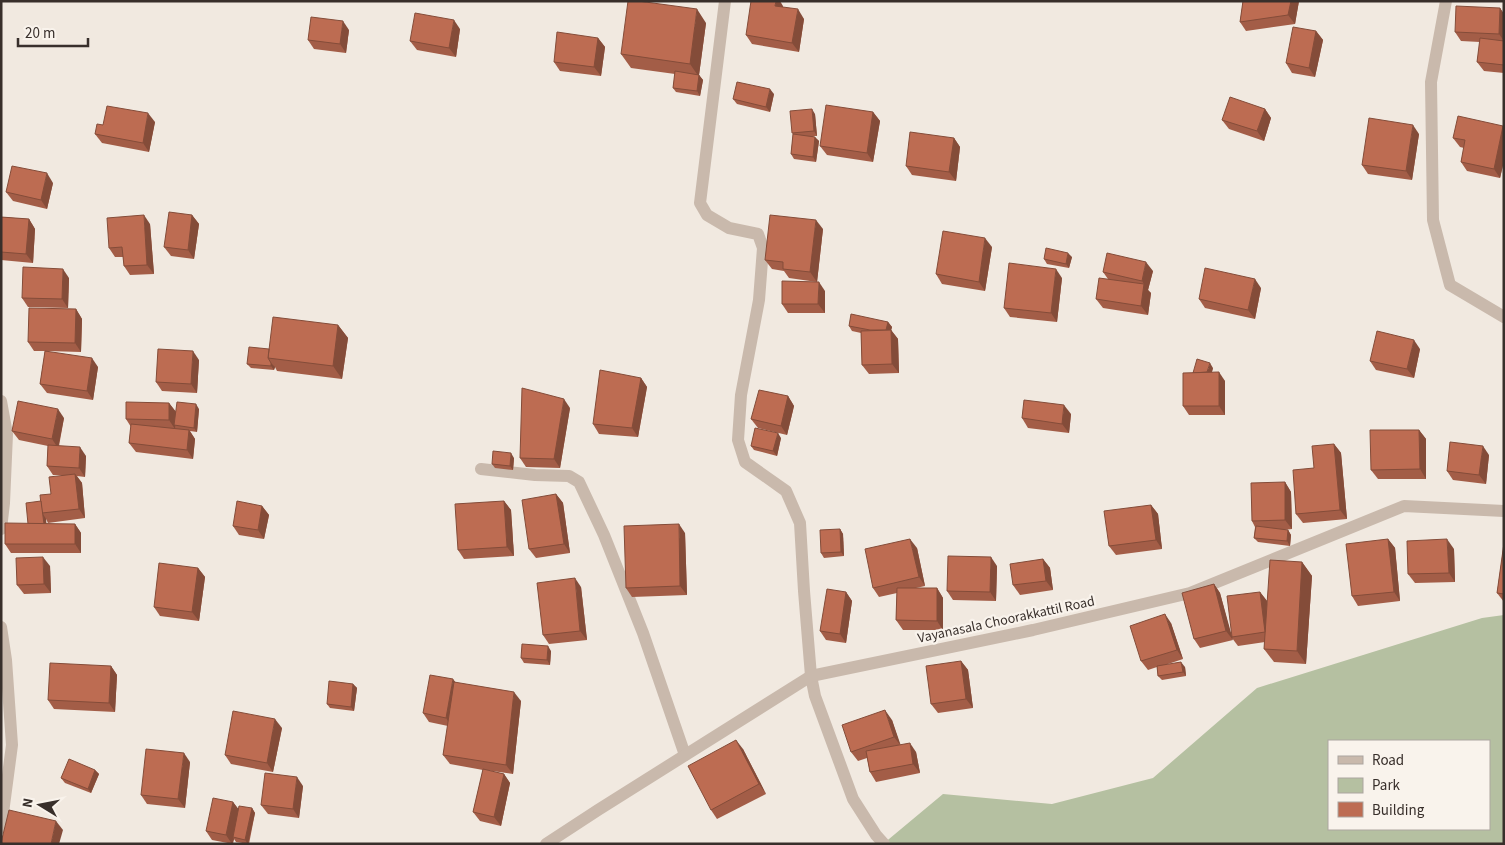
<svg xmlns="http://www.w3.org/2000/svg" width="1505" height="845" viewBox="0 0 1505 845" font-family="'Source Sans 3',sans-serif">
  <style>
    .green { fill: #b5c0a1; fill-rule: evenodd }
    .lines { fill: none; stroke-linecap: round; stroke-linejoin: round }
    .street { stroke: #c9b9ac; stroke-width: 12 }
    .wall { fill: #a35d47 }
    .shaded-wall { fill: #844c39 }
    .building { fill: #bd6c52; stroke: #844c39 }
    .labels { text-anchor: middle; stroke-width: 4.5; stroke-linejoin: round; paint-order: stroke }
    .street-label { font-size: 14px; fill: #382f2b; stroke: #f9f3ec }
  </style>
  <rect width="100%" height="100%" fill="#f1e9e0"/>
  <path class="green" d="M1504,615V844H883L943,794L1052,804L1153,778L1257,688L1482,618ZM1329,741H1489V829H1329Z"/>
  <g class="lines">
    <g class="street">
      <polyline points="725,1 700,203 707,215 729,228 758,234 763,248 759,300 741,395 738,440 745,462 786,491 800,523 804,591 811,676 815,696 853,799 876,835 884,844"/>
      <polyline points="1446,1 1431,82 1433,220 1450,285 1504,317"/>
      <polyline points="1,401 7,434 4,503 1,529"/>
      <polyline points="481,469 535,475 569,476 579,482 604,535 643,633 685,755"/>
      <polyline points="1,627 6,660 12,745 1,828"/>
      <polyline points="546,844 598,810 811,676 1033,630 1190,593 1404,506 1504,511"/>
    </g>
  </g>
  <g class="wall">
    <polygon points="1243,1 1299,1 1295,24 1246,31 1240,22"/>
    <polygon points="783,6 783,7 804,19 799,52 752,44 746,35"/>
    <polygon points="1500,8 1504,14 1504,73 1484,71 1477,62 1480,42 1461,41 1455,32"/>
    <polygon points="706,23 699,75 703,80 700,96 676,92 673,88 675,74 631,68 621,54"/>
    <polygon points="460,29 456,57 417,50 410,41"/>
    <polygon points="349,30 346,53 314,49 308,40"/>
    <polygon points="1316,31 1323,40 1315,77 1292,73 1286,63"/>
    <polygon points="598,38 605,47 601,76 560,71 554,62"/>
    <polygon points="774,94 770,112 737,104 733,99"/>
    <polygon points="1265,109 1271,118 1264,141 1229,129 1222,120"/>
    <polygon points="873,112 880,121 873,162 827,155 820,146"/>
    <polygon points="815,114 817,136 813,136 819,141 816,162 794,159 791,154 793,134 792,133"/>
    <polygon points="155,122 149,152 102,143 95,134 103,125"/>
    <polygon points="1504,127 1504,161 1500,178 1467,171 1461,162 1464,148 1460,147 1453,138"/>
    <polygon points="1419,134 1412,180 1368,174 1362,165"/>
    <polygon points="954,138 960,147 956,181 912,175 906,166"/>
    <polygon points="53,183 47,209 13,201 6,192"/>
    <polygon points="192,215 199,224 194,259 171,256 164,247"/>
    <polygon points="1,217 29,219 35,229 33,263 1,260"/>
    <polygon points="150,224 154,274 130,275 124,266 123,257 115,257 109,248"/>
    <polygon points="823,229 817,282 789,278 784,271 772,269 765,260"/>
    <polygon points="992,247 985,291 942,284 936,274"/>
    <polygon points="1072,257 1069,268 1047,264 1044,259"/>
    <polygon points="1153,271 1148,290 1151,293 1148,315 1103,308 1096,299 1108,279 1103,272"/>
    <polygon points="69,278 68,308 28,307 22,298"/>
    <polygon points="1062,278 1057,322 1010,317 1004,308"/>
    <polygon points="1261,288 1255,319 1205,308 1199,299"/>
    <polygon points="825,291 825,313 788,313 782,304"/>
    <polygon points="76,309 82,319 81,352 47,351 98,367 93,400 47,393 40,384 45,351 34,351 28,342"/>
    <polygon points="888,322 892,327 891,330 898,339 899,373 869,374 862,365 861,333 852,331 849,326"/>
    <polygon points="338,325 348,338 342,379 277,371 275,367 274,370 251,368 247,364 269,349"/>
    <polygon points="1420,349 1414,378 1376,370 1370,361"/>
    <polygon points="199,360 197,393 162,391 156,382"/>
    <polygon points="1213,368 1212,372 1225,381 1225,415 1189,415 1183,406 1193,372"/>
    <polygon points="641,378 647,387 638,437 599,434 593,424"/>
    <polygon points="788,396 794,406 787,435 758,428 751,419"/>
    <polygon points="169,403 176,412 199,409 197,432 190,431 195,439 193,459 136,452 129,443 131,427 126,419"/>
    <polygon points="570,408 560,468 526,467 520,458"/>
    <polygon points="1071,414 1069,433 1028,428 1022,418"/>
    <polygon points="64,418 59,446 86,456 85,477 77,476 82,483 85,518 48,523 46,519 46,524 75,524 81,533 81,553 11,553 5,544 28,524 41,501 51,494 62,475 53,475 47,466 48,446 19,440 12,431"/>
    <polygon points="1419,430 1426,439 1426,479 1378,479 1371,470"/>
    <polygon points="781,438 777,456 754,450 751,446"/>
    <polygon points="1334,444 1341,453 1347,519 1303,523 1296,514 1314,468"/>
    <polygon points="1489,455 1486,484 1453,480 1447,471"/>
    <polygon points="514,458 513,470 495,468 492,464"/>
    <polygon points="1285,482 1291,492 1292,529 1284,530 1288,530 1291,535 1290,546 1258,542 1254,538 1255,527 1252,521"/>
    <polygon points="556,494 563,503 570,553 536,558 529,549"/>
    <polygon points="504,501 511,510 514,556 464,559 458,550"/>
    <polygon points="1151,505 1158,514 1162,549 1116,555 1109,546"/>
    <polygon points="262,506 269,515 264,539 239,535 233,526"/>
    <polygon points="840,529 843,534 844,556 824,558 821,553"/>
    <polygon points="685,533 687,595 632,597 626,588"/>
    <polygon points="1388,539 1395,548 1400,601 1358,606 1352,596"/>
    <polygon points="1504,543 1504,602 1497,593"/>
    <polygon points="917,548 925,586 916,588 937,588 943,598 943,630 903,630 896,620 897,593 879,597 873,588"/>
    <polygon points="1454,549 1455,582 1415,583 1408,574"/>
    <polygon points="1043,559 1050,568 1053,590 1020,595 1013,585"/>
    <polygon points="1302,562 1312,576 1306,664 1274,662 1264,649 1265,642 1238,646 1232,638 1233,640 1200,648 1194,639 1214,584 1220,593 1231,635 1260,592 1267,601 1267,606"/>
    <polygon points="50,566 51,593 24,594 17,585"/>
    <polygon points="997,566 996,601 953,600 947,591"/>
    <polygon points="198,568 205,577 199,621 160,616 154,607"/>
    <polygon points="581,587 587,640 549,644 543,635"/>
    <polygon points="846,592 852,601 846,643 826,640 820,631"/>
    <polygon points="1171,623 1183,659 1165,665 1185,667 1186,676 1162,680 1158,676 1157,667 1148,670 1141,661"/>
    <polygon points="551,651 550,665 524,663 521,658"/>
    <polygon points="961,661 968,670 973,708 938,713 931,704"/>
    <polygon points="111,666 117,675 115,712 54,709 48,700"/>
    <polygon points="456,683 521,701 513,774 485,770 504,774 510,783 501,826 480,821 473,812 483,770 450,764 443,755 448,726 429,722 423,713"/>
    <polygon points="353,684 357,688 354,711 330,708 327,704"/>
    <polygon points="892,720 900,745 916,752 920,773 876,782 870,772 867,758 858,761 851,752"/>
    <polygon points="282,728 273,772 231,764 225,755"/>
    <polygon points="743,749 766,794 717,819 711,810"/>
    <polygon points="190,762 185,808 147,804 141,795"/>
    <polygon points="95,770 99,774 91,793 65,783 61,778"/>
    <polygon points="303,786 299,818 268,814 261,805"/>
    <polygon points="233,802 238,809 252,808 255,813 249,844 236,842 234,839 233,844 212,840 206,831"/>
  </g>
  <g class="shaded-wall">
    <polygon points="776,1 780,1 783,6 782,15 775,6"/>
    <polygon points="1291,1 1299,1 1295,24 1288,15"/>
    <polygon points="1500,8 1504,14 1504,41 1499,34"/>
    <polygon points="697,9 706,23 699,75 703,80 700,96 697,91 699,77 690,64"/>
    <polygon points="798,9 804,19 799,52 792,43"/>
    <polygon points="454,20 460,29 456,57 449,48"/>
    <polygon points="343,21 349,30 346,53 340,44"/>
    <polygon points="1316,31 1323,40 1315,77 1309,68"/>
    <polygon points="598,38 605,47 601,76 594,67"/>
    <polygon points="770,89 774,94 770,112 766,107"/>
    <polygon points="812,109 815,114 817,136 814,131"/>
    <polygon points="1265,109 1271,118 1264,141 1257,131"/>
    <polygon points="873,112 880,121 873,162 867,153"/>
    <polygon points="148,113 155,122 149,152 143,143"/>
    <polygon points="1413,125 1419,134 1412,180 1406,171"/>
    <polygon points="1503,126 1504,127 1504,161 1500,178 1494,169"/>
    <polygon points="815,137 819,141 816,162 813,157"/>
    <polygon points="954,138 960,147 956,181 949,172"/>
    <polygon points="47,173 53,183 47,209 41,200"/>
    <polygon points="144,215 150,224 154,274 147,265"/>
    <polygon points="192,215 199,224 194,259 188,250"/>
    <polygon points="29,219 35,229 33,263 26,254"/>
    <polygon points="816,220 823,229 817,282 810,272"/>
    <polygon points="985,238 992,247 985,291 979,282"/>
    <polygon points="1068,253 1072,257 1069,268 1066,264"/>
    <polygon points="1146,262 1153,271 1148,290 1151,293 1148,315 1141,306 1144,284 1142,281"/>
    <polygon points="63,269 69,278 68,308 62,299"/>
    <polygon points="1056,269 1062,278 1057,322 1051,313"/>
    <polygon points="1255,279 1261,288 1255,319 1248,310"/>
    <polygon points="819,282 825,291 825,313 818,304"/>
    <polygon points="76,309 82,319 81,352 75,343"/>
    <polygon points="888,322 892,327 889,339 885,334"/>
    <polygon points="338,325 348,338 342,379 333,366"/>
    <polygon points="891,330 898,339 899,373 892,364"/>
    <polygon points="1414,340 1420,349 1414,378 1407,369"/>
    <polygon points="193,351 199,360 197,393 191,384"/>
    <polygon points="92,358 98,367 93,400 87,391"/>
    <polygon points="271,363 275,367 274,370 271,366"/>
    <polygon points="1210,363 1213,368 1209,381 1206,377"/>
    <polygon points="1219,372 1225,381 1225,415 1219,406"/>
    <polygon points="641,378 647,387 638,437 632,428"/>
    <polygon points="788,396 794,406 787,435 781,426"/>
    <polygon points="564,399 570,408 560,468 554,459"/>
    <polygon points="169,403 176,412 175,429 169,420"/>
    <polygon points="196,404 199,409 197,432 194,428"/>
    <polygon points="1064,405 1071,414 1069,433 1062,424"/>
    <polygon points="58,409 64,418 58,448 52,439"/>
    <polygon points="189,430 195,439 193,459 187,450"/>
    <polygon points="1419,430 1426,439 1426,479 1420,469"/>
    <polygon points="778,433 781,438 777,456 773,451"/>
    <polygon points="1334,444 1341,453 1347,519 1340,510"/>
    <polygon points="1483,446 1489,455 1486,484 1479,475"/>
    <polygon points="80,447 86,456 85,477 79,468"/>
    <polygon points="511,453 514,458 513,470 510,466"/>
    <polygon points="75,474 82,483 85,518 79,509"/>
    <polygon points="1285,482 1291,492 1292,529 1285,520"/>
    <polygon points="556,494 563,503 570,553 564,544"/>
    <polygon points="504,501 511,510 514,556 507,547"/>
    <polygon points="1151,505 1158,514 1162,549 1156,540"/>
    <polygon points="262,506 269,515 264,539 258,530"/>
    <polygon points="43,514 46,519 47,529 44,524"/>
    <polygon points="75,524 81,533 81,553 75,544"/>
    <polygon points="679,524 685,533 687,595 680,586"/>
    <polygon points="840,529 843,534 844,556 841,552"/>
    <polygon points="1288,530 1291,535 1290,546 1287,541"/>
    <polygon points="910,539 917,548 925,586 919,577"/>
    <polygon points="1388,539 1395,548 1400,601 1394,592"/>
    <polygon points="1447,539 1454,549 1455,582 1449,573"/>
    <polygon points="43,557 50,566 51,593 44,584"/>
    <polygon points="991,557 997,566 996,601 990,592"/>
    <polygon points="1043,559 1050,568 1053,590 1046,581"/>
    <polygon points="1302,562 1312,576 1306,664 1297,651"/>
    <polygon points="198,568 205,577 199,621 192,612"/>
    <polygon points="575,578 581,587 587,640 580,631"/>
    <polygon points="1214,584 1220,593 1233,640 1226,631"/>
    <polygon points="937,588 943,598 943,630 937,621"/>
    <polygon points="846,592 852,601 846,643 840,634"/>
    <polygon points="1260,592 1267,601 1271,642 1265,632"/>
    <polygon points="1165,614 1171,623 1183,659 1177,650"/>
    <polygon points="548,646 551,651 550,665 547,660"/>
    <polygon points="961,661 968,670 973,708 966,699"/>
    <polygon points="1181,662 1185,667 1186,676 1183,672"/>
    <polygon points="111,666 117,675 115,712 109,703"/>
    <polygon points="453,679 460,688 452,727 446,718"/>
    <polygon points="353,684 357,688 354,711 351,707"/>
    <polygon points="514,692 521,701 513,774 506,765"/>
    <polygon points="885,710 892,720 901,746 894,737"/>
    <polygon points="275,719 282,728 273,772 267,763"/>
    <polygon points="736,740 743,749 766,794 759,784"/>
    <polygon points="910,743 916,752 920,773 913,764"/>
    <polygon points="184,753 190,762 185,808 178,799"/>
    <polygon points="95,770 99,774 91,793 88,789"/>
    <polygon points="504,774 510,783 501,826 494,817"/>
    <polygon points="297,777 303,786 299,818 293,809"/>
    <polygon points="233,802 240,811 233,837 234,839 232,844 226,835"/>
    <polygon points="252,808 255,813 248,844 245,840"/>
    <polygon points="56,821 63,830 59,844 51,844"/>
  </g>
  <g class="building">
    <polygon points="628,1 638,1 697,9 690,64 621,54"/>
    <polygon points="751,1 776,1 775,6 798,9 792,43 746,35"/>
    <polygon points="1243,1 1291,1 1288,15 1240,22"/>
    <polygon points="1456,6 1500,8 1499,34 1455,32"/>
    <polygon points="415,13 454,20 449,48 410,41"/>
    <polygon points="311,17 343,21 340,44 308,40"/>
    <polygon points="1293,27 1316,31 1309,68 1286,63"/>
    <polygon points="557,32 598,38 594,67 554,62"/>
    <polygon points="1480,38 1504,41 1504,65 1477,62"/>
    <polygon points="675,71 699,75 697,91 673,88"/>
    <polygon points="737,82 770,89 766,107 733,99"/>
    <polygon points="1230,97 1265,109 1257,131 1222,120"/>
    <polygon points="826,105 873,112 867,153 820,146"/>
    <polygon points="107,106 148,113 143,143 95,134 97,124 103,125"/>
    <polygon points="812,109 814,131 792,133 790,111"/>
    <polygon points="1458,116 1503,126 1494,169 1461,162 1465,140 1453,138"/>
    <polygon points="1369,118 1413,125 1406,171 1362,165"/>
    <polygon points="910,132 954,138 949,172 906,166"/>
    <polygon points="793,134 815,137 813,157 791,154"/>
    <polygon points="12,166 47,173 41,200 6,192"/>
    <polygon points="169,212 192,215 188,250 164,247"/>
    <polygon points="144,215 147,265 124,266 122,247 109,248 107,218"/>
    <polygon points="770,215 816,220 810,272 783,269 783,262 765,260"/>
    <polygon points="1,217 29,219 26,254 1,252"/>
    <polygon points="943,231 985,238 979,282 936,274"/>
    <polygon points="1046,248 1068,253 1066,264 1044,259"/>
    <polygon points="1107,253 1146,262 1142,281 1103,272"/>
    <polygon points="1009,263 1056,269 1051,313 1004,308"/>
    <polygon points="23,267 63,269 62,299 22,298"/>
    <polygon points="1205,268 1255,279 1248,310 1199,299"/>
    <polygon points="1099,278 1144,284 1141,306 1096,299"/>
    <polygon points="782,281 819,282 818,304 782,304"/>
    <polygon points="29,308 76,309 75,343 28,342"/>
    <polygon points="851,314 888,322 886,330 870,330 849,326"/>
    <polygon points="273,317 338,325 333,366 268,358"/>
    <polygon points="891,330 892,364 862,365 861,331"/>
    <polygon points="1377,331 1414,340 1407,369 1370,361"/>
    <polygon points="249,347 269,349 268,358 271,363 271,366 247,364"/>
    <polygon points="158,349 193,351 191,384 156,382"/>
    <polygon points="45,351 92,358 87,391 40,384"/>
    <polygon points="1197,359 1210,363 1207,372 1193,373"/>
    <polygon points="600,370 641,378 632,428 593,424"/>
    <polygon points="1219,372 1219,406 1183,406 1183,373"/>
    <polygon points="522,388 564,399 554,459 520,458"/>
    <polygon points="759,390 788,396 781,426 751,419"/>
    <polygon points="1024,400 1064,405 1062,424 1022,418"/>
    <polygon points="18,401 58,409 52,439 12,431"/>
    <polygon points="126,402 169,403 169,420 126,419"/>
    <polygon points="177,402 196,404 194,428 174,425"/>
    <polygon points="131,424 189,430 187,450 129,443"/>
    <polygon points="755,428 778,433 773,451 751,446"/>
    <polygon points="1370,430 1419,430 1420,469 1371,470"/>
    <polygon points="1450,442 1483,446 1479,475 1447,471"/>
    <polygon points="1334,444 1340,510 1296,514 1293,470 1314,468 1312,446"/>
    <polygon points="48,445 80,447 79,468 47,466"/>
    <polygon points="493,451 511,453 510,466 492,464"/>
    <polygon points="75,474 79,509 42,513 40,495 51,494 49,477"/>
    <polygon points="1285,482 1285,520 1252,521 1251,483"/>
    <polygon points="556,494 564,544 529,549 522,500"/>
    <polygon points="41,501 44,524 28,524 26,503"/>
    <polygon points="237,501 262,506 258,530 233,526"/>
    <polygon points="504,501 507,547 458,550 455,504"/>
    <polygon points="1151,505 1156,540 1109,546 1104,511"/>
    <polygon points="5,523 75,524 75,544 5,544"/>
    <polygon points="679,524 680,586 626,588 624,526"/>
    <polygon points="1256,526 1288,530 1287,541 1254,538"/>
    <polygon points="840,529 841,552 821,553 820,530"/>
    <polygon points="910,539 919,577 873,588 865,549"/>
    <polygon points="1388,539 1394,592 1352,596 1346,544"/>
    <polygon points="1447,539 1449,573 1408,574 1407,541"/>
    <polygon points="1504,543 1504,594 1497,593"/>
    <polygon points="948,556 991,557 990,592 947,591"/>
    <polygon points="43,557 44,584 17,585 16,558"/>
    <polygon points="1043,559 1046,581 1013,585 1010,564"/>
    <polygon points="1270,560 1302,562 1297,651 1264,649"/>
    <polygon points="159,563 198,568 192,612 154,607"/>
    <polygon points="575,578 580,631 543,635 537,583"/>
    <polygon points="1214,584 1226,631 1194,639 1182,593"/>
    <polygon points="897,588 937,588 937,621 896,620"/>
    <polygon points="827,589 846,592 840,634 820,631"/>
    <polygon points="1260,592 1265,632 1232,637 1227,596"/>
    <polygon points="1165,614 1177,650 1141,661 1130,626"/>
    <polygon points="522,644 548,646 547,660 521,658"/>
    <polygon points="961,661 966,699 931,704 926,666"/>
    <polygon points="1181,662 1183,672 1158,676 1157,666"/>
    <polygon points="50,663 111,666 109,703 48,700"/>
    <polygon points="430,675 453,679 446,718 423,713"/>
    <polygon points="329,681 353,684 351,707 327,704"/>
    <polygon points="454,682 514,692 506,765 443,755"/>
    <polygon points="885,710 894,737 851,752 842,725"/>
    <polygon points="233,711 275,719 267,763 225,755"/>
    <polygon points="736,740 759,784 711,810 688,766"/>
    <polygon points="910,743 913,764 870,772 866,751"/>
    <polygon points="146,749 184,753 178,799 141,795"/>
    <polygon points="69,759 95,770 88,789 61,778"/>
    <polygon points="483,769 504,774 494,817 473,812"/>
    <polygon points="265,773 297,777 293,809 261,805"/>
    <polygon points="213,798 233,802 226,835 206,831"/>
    <polygon points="239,806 252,808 245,840 233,837"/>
    <polygon points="9,810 56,821 51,844 6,844 1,843"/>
  </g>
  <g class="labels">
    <g class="street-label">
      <text transform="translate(1006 619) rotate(-12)" y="5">Vayanasala Choorakkattil Road</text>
    </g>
  </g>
  <rect width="1505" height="845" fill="none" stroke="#382f2b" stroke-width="5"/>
  <rect x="1328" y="740" width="162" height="90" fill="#f9f3ec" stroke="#aca59f"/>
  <rect x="1338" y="756" width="25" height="8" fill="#c9b9ac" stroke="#aca59f"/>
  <text x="1372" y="765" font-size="15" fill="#382f2b">Road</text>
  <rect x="1338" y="778" width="25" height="15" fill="#b5c0a1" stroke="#aca59f"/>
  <text x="1372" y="790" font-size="15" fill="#382f2b">Park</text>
  <rect x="1338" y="802" width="25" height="15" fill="#bd6c52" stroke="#aca59f"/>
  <text x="1372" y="815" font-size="15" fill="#382f2b">Building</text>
  <g transform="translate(40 805) rotate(280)" stroke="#f9f3ec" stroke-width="4" paint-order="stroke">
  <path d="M0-4L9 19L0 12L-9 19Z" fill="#382f2b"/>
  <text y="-8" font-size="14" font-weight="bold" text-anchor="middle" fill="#382f2b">N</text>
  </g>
  <path d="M18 38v8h70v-8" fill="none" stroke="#382f2b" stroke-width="2.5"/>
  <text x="25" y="38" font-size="15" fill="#382f2b" stroke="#f9f3ec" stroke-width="4" paint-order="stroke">20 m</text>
</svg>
